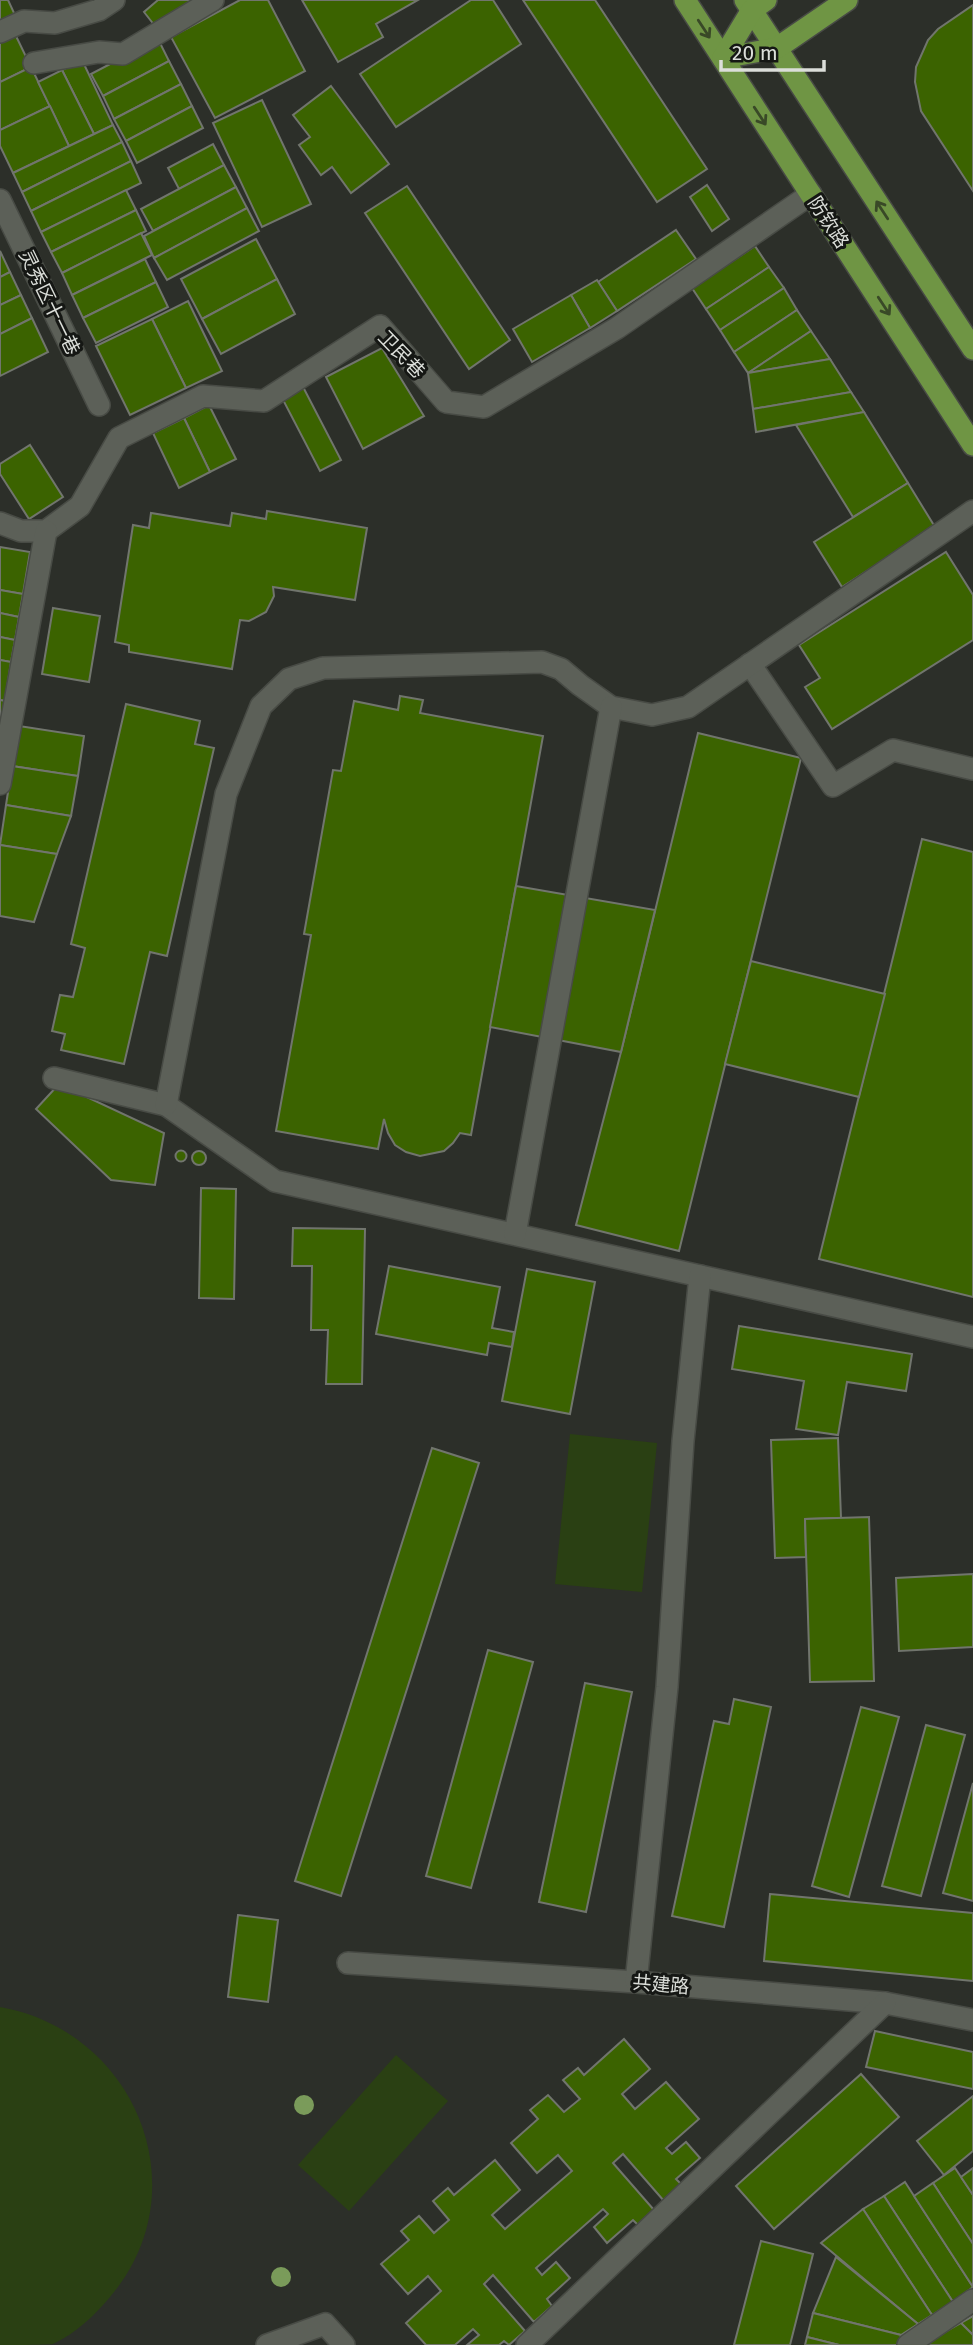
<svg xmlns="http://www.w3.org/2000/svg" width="973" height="2345" viewBox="0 0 973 2345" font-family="'Fira Sans','Noto Sans SC',sans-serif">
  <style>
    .green { fill: #2a4013 }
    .building { fill: #3b6300; stroke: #71756d; stroke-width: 2 }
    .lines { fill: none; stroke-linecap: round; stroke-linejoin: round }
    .minor-casing { stroke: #484b45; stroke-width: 24 }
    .major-casing { stroke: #484b45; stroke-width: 24 }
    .minor { stroke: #5c6058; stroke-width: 21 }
    .major { stroke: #6f9544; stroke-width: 21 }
    .tree { fill: #7a9b5a }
    .oneway { stroke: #394927 }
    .labels { text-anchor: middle; stroke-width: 6; stroke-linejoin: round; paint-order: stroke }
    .street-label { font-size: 19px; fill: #dbded9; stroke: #151714 }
  </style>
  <rect width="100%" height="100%" fill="#2c2f29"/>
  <g class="green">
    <polygon points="570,1434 657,1443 642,1592 555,1584"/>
    <path d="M0,2007C136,2031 201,2190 110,2297C95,2315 75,2334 53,2344C41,2345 13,2345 0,2345Z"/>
    <polygon points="396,2055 448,2101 349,2211 298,2165"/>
  </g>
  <g class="building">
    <polygon points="0,0 8,0 15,15 0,23"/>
    <polygon points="158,0 197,0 155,26 144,12"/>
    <polygon points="240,0 268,0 305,71 215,118 171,37"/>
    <polygon points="302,0 418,0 376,24 383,37 338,62"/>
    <polygon points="471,0 493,0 521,44 396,127 360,74"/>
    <polygon points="523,0 595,0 707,169 657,202"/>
    <polygon points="973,5 973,191 921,111 915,82 916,67 928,40 938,29"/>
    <polygon points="15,34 31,67 0,82 0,41"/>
    <polygon points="158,39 169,61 103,96 91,74"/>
    <polygon points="82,60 113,125 94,134 62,70"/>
    <polygon points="169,61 181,84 114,119 103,96"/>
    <polygon points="31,67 50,106 0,130 0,82"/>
    <polygon points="62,70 94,134 69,146 38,82"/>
    <polygon points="181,84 192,106 126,141 114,119"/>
    <polygon points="331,86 389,164 351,193 332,167 321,175 299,145 310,137 293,115"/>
    <polygon points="262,100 311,204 262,227 213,123"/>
    <polygon points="50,106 69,146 13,173 0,146 0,130"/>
    <polygon points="192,106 203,128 137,163 126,141"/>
    <polygon points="113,125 122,142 22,192 13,173"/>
    <polygon points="122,142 131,161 31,211 22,192"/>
    <polygon points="213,144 224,165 179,189 168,168"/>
    <polygon points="131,161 141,183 41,232 31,211"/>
    <polygon points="224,165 236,187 153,231 141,209"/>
    <polygon points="707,185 729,219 712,231 690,197"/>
    <polygon points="407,186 510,340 469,369 365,213"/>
    <polygon points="236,187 247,208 154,258 144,236"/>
    <polygon points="126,190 136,210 51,252 41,232"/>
    <polygon points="247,208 259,231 167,280 154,258"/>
    <polygon points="136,210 146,231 62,273 51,252"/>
    <polygon points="676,230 696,259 617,311 598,282"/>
    <polygon points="141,233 152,255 72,295 62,273"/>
    <polygon points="256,239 277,279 202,319 181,279"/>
    <polygon points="755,246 769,267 706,309 692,288"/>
    <polygon points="0,251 10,272 0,277"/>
    <polygon points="145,259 156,282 83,318 72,295"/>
    <polygon points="769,267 784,288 720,330 706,309"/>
    <polygon points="10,272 21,295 0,305 0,277"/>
    <polygon points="277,279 295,314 221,354 202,319"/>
    <polygon points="597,280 617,311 590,328 571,295"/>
    <polygon points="156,282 168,307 96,343 83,318"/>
    <polygon points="784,288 797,310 734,352 720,330"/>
    <polygon points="21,295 32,318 0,334 0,305"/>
    <polygon points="571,295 590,328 532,362 513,329"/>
    <polygon points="188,301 222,371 186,388 152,319"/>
    <polygon points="797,310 811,331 748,373 734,352"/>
    <polygon points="32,318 48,352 0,376 0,334"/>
    <polygon points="152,319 186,388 130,415 96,346"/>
    <polygon points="811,331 830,359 748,373"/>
    <polygon points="382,348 424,416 363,449 326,377"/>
    <polygon points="830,359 851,392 753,409 748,373"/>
    <polygon points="301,383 341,460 320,471 280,394"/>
    <polygon points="851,392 864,412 756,432 753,409"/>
    <polygon points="209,405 236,459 210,472 184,418"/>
    <polygon points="864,412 908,483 853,517 796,425"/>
    <polygon points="184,418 210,472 179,488 153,433"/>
    <polygon points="30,445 63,497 29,519 0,474 0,464"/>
    <polygon points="908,483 935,527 842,587 814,542"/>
    <polygon points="267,511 367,528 355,600 273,587 274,596 266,612 249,621 240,620 232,669 129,652 129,645 115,642 133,525 149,528 151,513 230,526 232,513 266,519"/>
    <polygon points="0,547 30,552 23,594 0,590"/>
    <polygon points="946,552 973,595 973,640 832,729 805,687 820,678 799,645"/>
    <polygon points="0,590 23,594 19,617 0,613"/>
    <polygon points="53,608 100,616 89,682 42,674"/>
    <polygon points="0,613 19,617 15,640 0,637"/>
    <polygon points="0,637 15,640 11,662 0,660"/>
    <polygon points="0,660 11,662 5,701 0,700"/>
    <polygon points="400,696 423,700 420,713 543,736 471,1135 460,1133 453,1143 444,1151 420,1156 406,1152 395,1145 388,1133 384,1119 378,1149 276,1131 311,935 304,934 333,770 341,771 354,701 398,710"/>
    <polygon points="0,700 5,701 1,723 0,723"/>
    <polygon points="126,704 200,721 195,744 214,748 167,956 150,952 124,1064 61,1050 65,1034 52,1031 60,995 73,997 85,948 71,944"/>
    <polygon points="19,726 84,736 78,776 12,766"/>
    <polygon points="698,733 801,758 679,1251 576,1225 621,1052"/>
    <polygon points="12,766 78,776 71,816 6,805"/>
    <polygon points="6,805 71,816 57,854 0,845"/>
    <polygon points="922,839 973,852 973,1297 819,1259"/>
    <polygon points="0,845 57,854 34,922 0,916"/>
    <polygon points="516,886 655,910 621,1052 490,1027"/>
    <polygon points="751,961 885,994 859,1097 725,1064"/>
    <polygon points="59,1084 164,1133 155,1185 111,1180 36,1109"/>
    <circle cx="181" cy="1156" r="5.5"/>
    <circle cx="199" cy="1158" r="7"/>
    <polygon points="201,1188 236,1189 234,1299 199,1298"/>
    <polygon points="293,1228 365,1229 362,1384 326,1384 328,1330 311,1330 312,1266 292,1266"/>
    <polygon points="389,1266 500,1287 492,1328 514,1332 512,1347 489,1343 487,1355 376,1334"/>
    <polygon points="527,1269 595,1282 570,1414 502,1401"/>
    <polygon points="739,1326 912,1354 906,1391 847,1382 838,1435 796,1429 804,1381 732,1369"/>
    <polygon points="838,1438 841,1518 805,1519 806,1557 775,1558 771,1440"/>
    <polygon points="432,1448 479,1463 341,1896 295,1881"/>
    <polygon points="869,1517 874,1681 810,1682 805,1519"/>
    <polygon points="973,1574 973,1647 899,1651 896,1578"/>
    <polygon points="488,1650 533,1662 471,1888 426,1876"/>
    <polygon points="585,1683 632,1692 586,1912 539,1902"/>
    <polygon points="734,1699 771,1707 724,1927 672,1916 714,1721 729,1724"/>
    <polygon points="861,1707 899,1717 849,1897 812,1886"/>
    <polygon points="926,1725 965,1735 921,1896 882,1886"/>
    <polygon points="973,1783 973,1901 943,1893"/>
    <polygon points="770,1894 973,1913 973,1981 764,1961"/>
    <polygon points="238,1915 278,1920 268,2002 228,1997"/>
    <polygon points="875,2031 973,2052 973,2089 866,2067"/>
    <polygon points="624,2039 650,2069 622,2094 635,2109 666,2082 699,2119 666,2148 672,2154 686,2142 700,2158 676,2179 682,2185 664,2201 623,2154 613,2163 654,2210 638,2225 633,2220 607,2243 594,2227 608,2214 603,2209 536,2268 542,2275 556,2262 570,2278 547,2299 552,2306 534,2322 493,2275 484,2284 525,2331 509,2345 504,2341 499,2345 467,2345 479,2335 473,2329 455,2345 426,2345 406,2323 441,2291 428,2276 408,2294 381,2264 409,2240 401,2231 419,2216 434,2233 449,2220 433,2201 448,2188 454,2195 495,2160 520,2190 492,2215 505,2229 572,2171 558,2155 537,2173 511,2143 538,2119 530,2110 548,2095 564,2112 580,2099 563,2080 578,2068 584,2075"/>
    <polygon points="861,2074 899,2117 774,2229 736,2186"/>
    <polygon points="973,2096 973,2151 944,2175 917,2141"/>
    <polygon points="955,2168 973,2195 973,2244 933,2183"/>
    <polygon points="973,2168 973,2195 961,2177"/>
    <polygon points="905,2182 973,2287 953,2302 884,2196"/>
    <polygon points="933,2183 973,2244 973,2287 914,2196"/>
    <polygon points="884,2196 953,2302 932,2315 863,2209"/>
    <polygon points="863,2209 932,2315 918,2324 821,2243"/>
    <polygon points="761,2241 813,2254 790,2345 734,2345"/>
    <polygon points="836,2257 918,2324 901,2335 813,2313"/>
    <polygon points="813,2313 901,2335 899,2345 839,2345 807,2337"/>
    <polygon points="973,2316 973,2335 961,2323"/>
    <polygon points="961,2323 973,2335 973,2345 922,2345"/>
    <polygon points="807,2337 839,2345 805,2345"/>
  </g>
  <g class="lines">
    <defs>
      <g id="minor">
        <polyline points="0,32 24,21 55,23 99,10 114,0"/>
        <polyline points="34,63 99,52 123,54 213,0"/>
        <polyline points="0,200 99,405"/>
        <polyline points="0,523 21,531 46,531 80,506 119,438 203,396 264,401 380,326 446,402 484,407 617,328 811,194"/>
        <polyline points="750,664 833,786 893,750 973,769"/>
        <polyline points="0,784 46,531"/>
        <polyline points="54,1078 166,1105 275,1181 973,1337"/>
        <polyline points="166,1105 226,794 261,706 289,679 323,668 542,662 561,669 580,685 611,707 652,715 688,707 973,511"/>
        <polyline points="515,1234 611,707"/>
        <polyline points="348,1963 636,1982 885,2003 973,2020"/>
        <polyline points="636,1982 667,1687 683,1441 700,1276"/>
        <polyline points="267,2345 325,2324 344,2345"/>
        <polyline points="527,2345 885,2003"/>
        <polyline points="908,2345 973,2300"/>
      </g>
      <g id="major">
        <polyline points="685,0 973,445"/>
        <polyline points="745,0 973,349"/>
        <polyline points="723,58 777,48 847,0"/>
        <polyline points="723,58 752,10 766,0"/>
      </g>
    </defs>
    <use href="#minor" class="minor-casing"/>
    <use href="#major" class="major-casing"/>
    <use href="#minor" class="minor"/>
    <use href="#major" class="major"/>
  </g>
  <g class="tree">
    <circle cx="304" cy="2105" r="10"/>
    <circle cx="281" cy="2277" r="10"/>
  </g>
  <defs><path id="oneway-shaft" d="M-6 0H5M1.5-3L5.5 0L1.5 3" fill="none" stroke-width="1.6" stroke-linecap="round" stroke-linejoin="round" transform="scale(1.75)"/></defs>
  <g class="oneway">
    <use href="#oneway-shaft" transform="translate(704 29) rotate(57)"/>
    <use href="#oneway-shaft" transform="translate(760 116) rotate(57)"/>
    <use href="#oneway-shaft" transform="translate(882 210) rotate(-123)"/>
    <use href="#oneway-shaft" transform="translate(884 306) rotate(57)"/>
  </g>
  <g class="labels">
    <g class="street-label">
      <text transform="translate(829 222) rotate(57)" y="7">防钦路</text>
      <text transform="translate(50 302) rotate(64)" y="7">灵秀区十一巷</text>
      <text transform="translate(402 354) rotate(46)" y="7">卫民巷</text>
      <text transform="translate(661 1984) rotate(5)" y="7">共建路</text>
    </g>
  </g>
  <path d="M721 60v10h103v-10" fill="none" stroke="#dbded9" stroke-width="3.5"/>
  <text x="732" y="60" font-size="21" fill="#dbded9" stroke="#151714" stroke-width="5" paint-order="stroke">20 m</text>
</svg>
